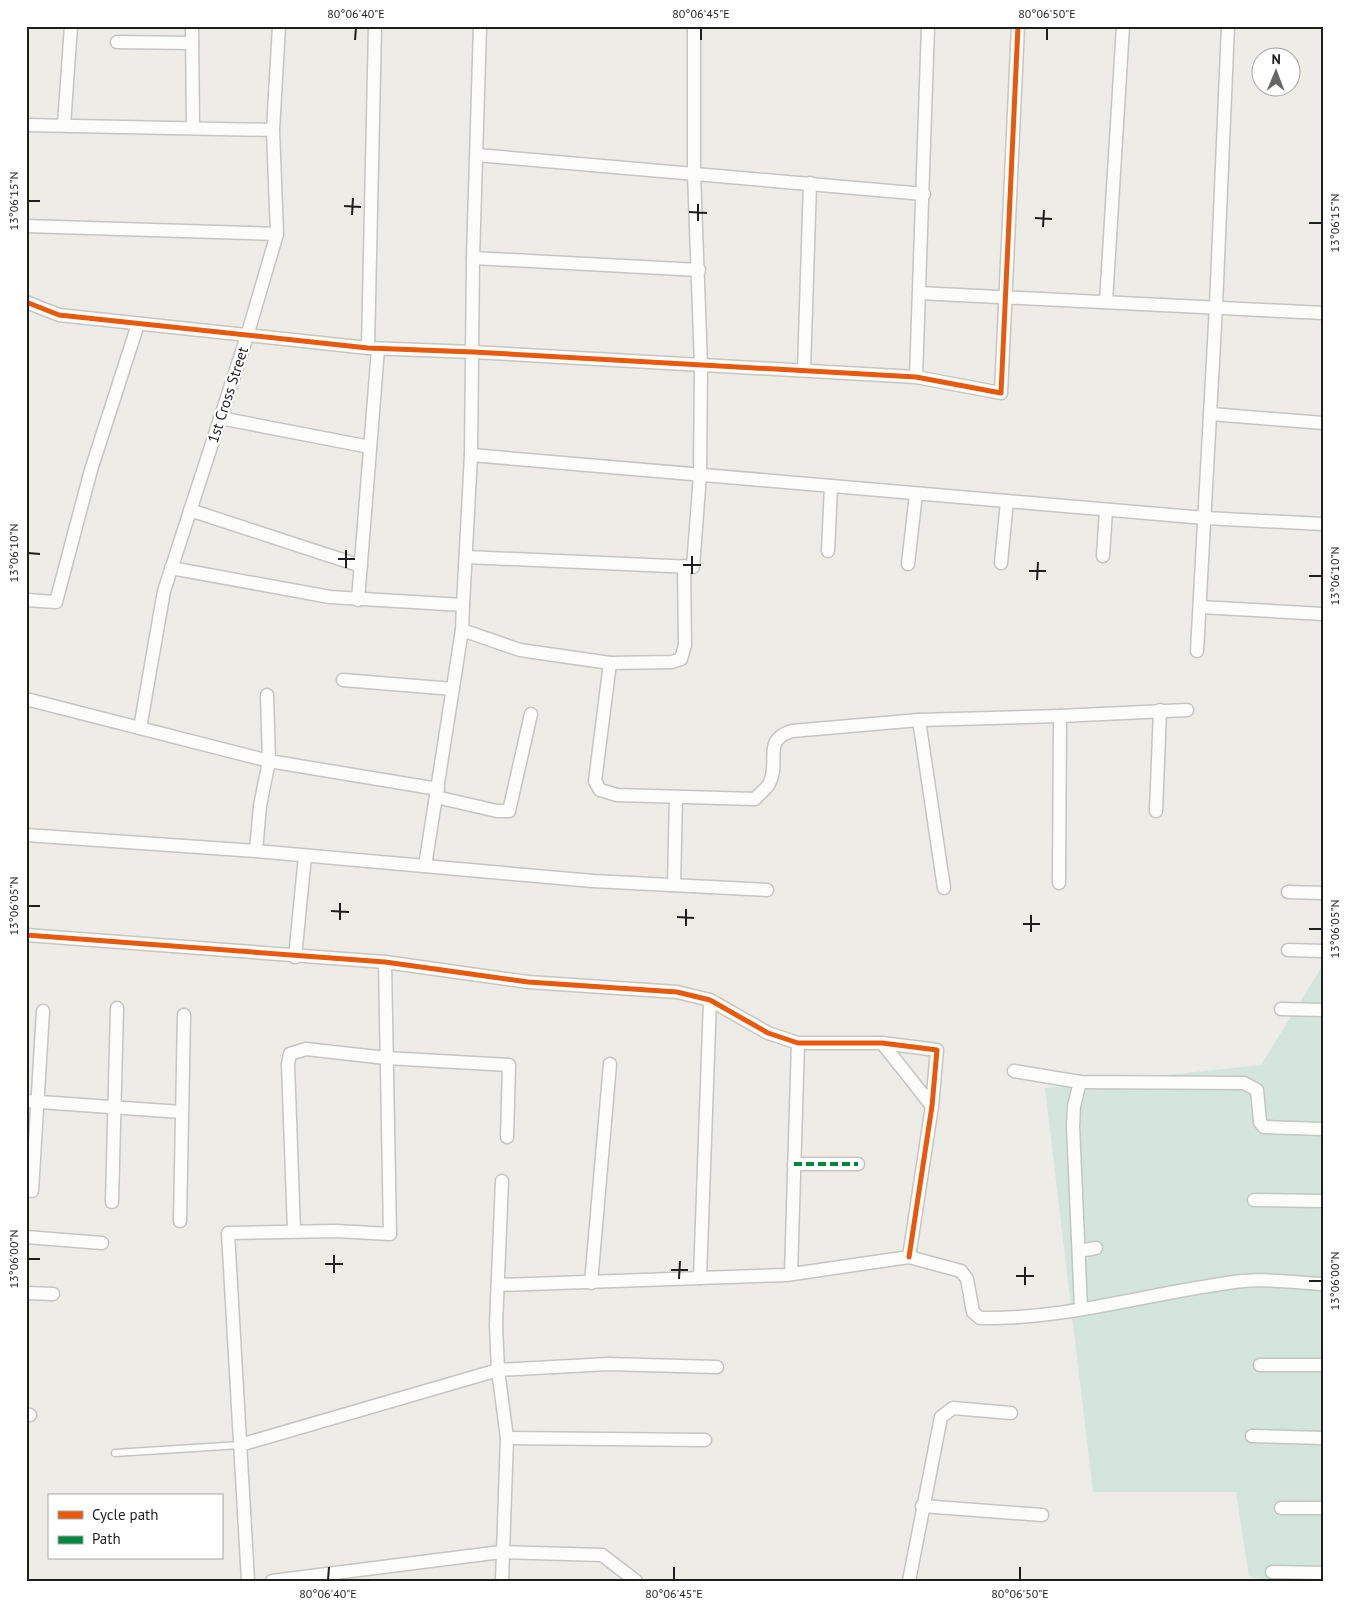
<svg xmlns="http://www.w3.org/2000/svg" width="1349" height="1607" viewBox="0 0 1349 1607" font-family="'PT Sans',sans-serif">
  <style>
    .wetland { fill: #d3e5dd }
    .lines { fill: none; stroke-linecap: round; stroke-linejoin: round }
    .service-casing { stroke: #c5c5c2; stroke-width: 9 }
    .minor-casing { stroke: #c5c5c2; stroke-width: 15 }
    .service { stroke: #fcfcfb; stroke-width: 6 }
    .minor { stroke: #fcfcfb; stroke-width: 12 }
    .quiet { stroke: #00873e; stroke-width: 4; stroke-dasharray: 8 4; stroke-linecap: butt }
    .cycleway-casing { stroke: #fff; stroke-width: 8 }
    .cycleway { stroke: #e8590c; stroke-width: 5 }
    .ticks { fill: none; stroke: #1e1e1e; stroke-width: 2 }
    .labels { text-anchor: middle; stroke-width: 4.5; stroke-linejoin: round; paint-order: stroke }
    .street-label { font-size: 15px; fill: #1e1e1e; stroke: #fff }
    .neatline { fill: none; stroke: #1e1e1e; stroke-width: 2 }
    .ticks-label { font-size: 12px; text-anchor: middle; fill: #1e1e1e }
  </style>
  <rect width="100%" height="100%" fill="#edece6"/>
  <polygon class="wetland" points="1323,965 1323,1581 1275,1581 1249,1577 1236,1492 1093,1492 1045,1088 1261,1065"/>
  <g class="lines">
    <defs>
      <polyline id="service" points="115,1453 240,1445"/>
      <g id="minor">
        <polyline points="192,26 193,128"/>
        <polyline points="117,42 192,43"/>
        <polyline points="26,125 273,130"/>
        <polyline points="64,125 71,26"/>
        <polyline points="477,155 924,194"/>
        <polyline points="26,226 277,234"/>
        <polyline points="473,258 699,270"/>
        <polyline points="919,293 1323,313"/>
        <polyline points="26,302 59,315 368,348 473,352 916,377 1001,393 1018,26"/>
        <polyline points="1106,302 1123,26"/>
        <polyline points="368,348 375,26"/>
        <polyline points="804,370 810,183"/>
        <polyline points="916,377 928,26"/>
        <polyline points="1211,414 1323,423"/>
        <polyline points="220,418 370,447"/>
        <polyline points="471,455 1205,518 1323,524"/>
        <polyline points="190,510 361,566"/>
        <polyline points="828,551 831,486"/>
        <polyline points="1103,556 1106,510"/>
        <polyline points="466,557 693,567 700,475 701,365 694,173 694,26"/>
        <polyline points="1001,563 1007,501"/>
        <polyline points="908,564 916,494"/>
        <polyline points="171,568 330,597 463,605"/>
        <polyline points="26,600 56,602 91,470 138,324"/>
        <polyline points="358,600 378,349"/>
        <polyline points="1200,607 1323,614"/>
        <polyline points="462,630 520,650 610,663 672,662 681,659 685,645 684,566"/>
        <polyline points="1197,651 1216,306 1228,26"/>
        <path d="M610,663L595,781L600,790L617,795L755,799C759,794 766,789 769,784C781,762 761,740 792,731L919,720L1060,716L1187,710"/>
        <polyline points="343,680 453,689"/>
        <polyline points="267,695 269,761 438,789"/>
        <polyline points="26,699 269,761 260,806 256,851"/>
        <polyline points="919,720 944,888"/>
        <polyline points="140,728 164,591 247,336 277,234 273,130 279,26"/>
        <polyline points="436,797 497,811 509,811 531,714"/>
        <polyline points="1156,811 1160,710"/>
        <polyline points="26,835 256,851 593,881 767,890"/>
        <polyline points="425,866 462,630 463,605 471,455 473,258 480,26"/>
        <polyline points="1059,883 1060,716"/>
        <polyline points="674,885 676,797"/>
        <polyline points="1288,892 1323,893"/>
        <polyline points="26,935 385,962 528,982 677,992 710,1000 768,1033 798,1043 882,1043 937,1050 932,1106 909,1257"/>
        <polyline points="1288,950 1323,951"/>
        <polyline points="295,957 305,856"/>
        <polyline points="1281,1009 1323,1010"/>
        <polyline points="882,1043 932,1106"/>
        <polyline points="1014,1071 1080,1082 1244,1083 1257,1090 1260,1122 1264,1127 1323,1129"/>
        <polyline points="1080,1082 1074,1106 1073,1126 1081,1308"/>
        <polyline points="26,1101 181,1112"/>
        <polyline points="794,1164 858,1164"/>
        <polyline points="32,1191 43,1011"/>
        <polyline points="1254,1200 1323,1201"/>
        <polyline points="112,1202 117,1008"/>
        <polyline points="180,1221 184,1015"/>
        <polyline points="294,1231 288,1064 290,1054 306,1049 386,1058 509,1065 507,1137"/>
        <polyline points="26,1237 102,1243"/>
        <polyline points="1079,1251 1096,1248"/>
        <polyline points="791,1274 798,1043"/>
        <polyline points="700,1278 710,1000"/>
        <polyline points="591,1283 610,1064"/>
        <path d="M499,1285L786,1275L909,1257L961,1271L967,1279L973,1312L980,1318C1069,1320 1155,1291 1243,1281C1269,1278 1297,1283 1323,1284"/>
        <polyline points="26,1293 53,1294"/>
        <polyline points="1260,1365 1323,1365"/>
        <polyline points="26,1415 30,1415"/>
        <polyline points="1252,1436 1323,1438"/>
        <polyline points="507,1438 705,1440"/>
        <polyline points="240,1445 498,1370 608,1364 717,1367"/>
        <polyline points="922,1506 1042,1515"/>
        <polyline points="1281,1508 1323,1508"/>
        <polyline points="1272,1572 1323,1573"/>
        <polyline points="248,1581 228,1233 336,1231 390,1234 385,962"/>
        <polyline points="272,1581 501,1552 602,1555 636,1581"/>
        <polyline points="502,1581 507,1438 498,1370 496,1325 502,1181"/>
        <polyline points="909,1581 941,1417 953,1408 1011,1413"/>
      </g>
    </defs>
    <use href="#service" class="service-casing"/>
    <use href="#minor" class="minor-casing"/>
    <use href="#service" class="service"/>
    <use href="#minor" class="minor"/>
    <polyline class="quiet" points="794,1164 858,1164"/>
    <defs>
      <g id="cycleway">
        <polyline points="26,302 59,315 368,348 473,352 916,377 1001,393 1018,26"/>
        <polyline points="26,935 385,962 528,982 677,992 710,1000 768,1033 798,1043 882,1043 937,1050 932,1106 909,1257"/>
      </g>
    </defs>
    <use href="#cycleway" class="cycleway-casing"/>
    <use href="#cycleway" class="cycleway"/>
  </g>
  <path class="ticks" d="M355,40L356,28M701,40V28M1047,40V28M28,201H40M344,206L361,207M689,212L707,213M352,215L353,198M1035,218L1052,219M698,221V204M1309,223H1322M1043,227L1044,210M28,553L40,554M338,559H355M683,565H701M346,568V550M1029,571H1046M692,574V556M1309,576H1322M1037,580L1038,562M28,906H40M331,911L349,912M677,917L694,918M340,920V903M1023,924H1040M686,926V909M1309,929H1322M1031,932V915M28,1259H40M325,1264H343M671,1270H688M334,1273V1255M1016,1276H1034M679,1279L680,1261M1309,1281H1322M1025,1285V1267M328,1580L329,1567M674,1580V1567M1020,1580V1567"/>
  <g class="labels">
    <g class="street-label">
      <text transform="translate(228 395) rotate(-72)" y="5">1st Cross Street</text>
    </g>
  </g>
  <rect width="1349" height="1607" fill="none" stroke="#ffffff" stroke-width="55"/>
  <rect x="48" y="1494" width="175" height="65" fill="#ffffff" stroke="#a5a5a5"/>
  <rect x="58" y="1511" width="25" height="8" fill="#e8590c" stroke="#a5a5a5"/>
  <text x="92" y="1520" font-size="15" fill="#1e1e1e">Cycle path</text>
  <rect x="58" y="1536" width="25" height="8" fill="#00873e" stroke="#a5a5a5"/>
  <text x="92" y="1544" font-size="15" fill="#1e1e1e">Path</text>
  <g transform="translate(1276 72) rotate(1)"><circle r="24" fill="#ffffff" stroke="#a5a5a5"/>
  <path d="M0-4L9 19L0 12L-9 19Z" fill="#666664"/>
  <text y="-8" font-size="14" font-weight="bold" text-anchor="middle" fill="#1e1e1e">N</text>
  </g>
  <rect x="28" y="28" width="1294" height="1552" class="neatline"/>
  <g class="ticks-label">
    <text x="356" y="18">80°06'40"E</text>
    <text x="701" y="18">80°06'45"E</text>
    <text x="1047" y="18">80°06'50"E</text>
    <text transform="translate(14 201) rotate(-90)" y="4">13°06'15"N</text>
    <text transform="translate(1335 223) rotate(-90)" y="4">13°06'15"N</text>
    <text transform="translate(14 553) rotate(-90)" y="4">13°06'10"N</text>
    <text transform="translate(1335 576) rotate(-90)" y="4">13°06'10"N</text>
    <text transform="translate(14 906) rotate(-90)" y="4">13°06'05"N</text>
    <text transform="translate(1335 929) rotate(-90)" y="4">13°06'05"N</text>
    <text transform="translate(14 1259) rotate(-90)" y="4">13°06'00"N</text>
    <text transform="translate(1335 1281) rotate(-90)" y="4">13°06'00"N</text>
    <text x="328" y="1598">80°06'40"E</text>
    <text x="674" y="1598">80°06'45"E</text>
    <text x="1020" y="1598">80°06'50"E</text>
  </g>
</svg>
